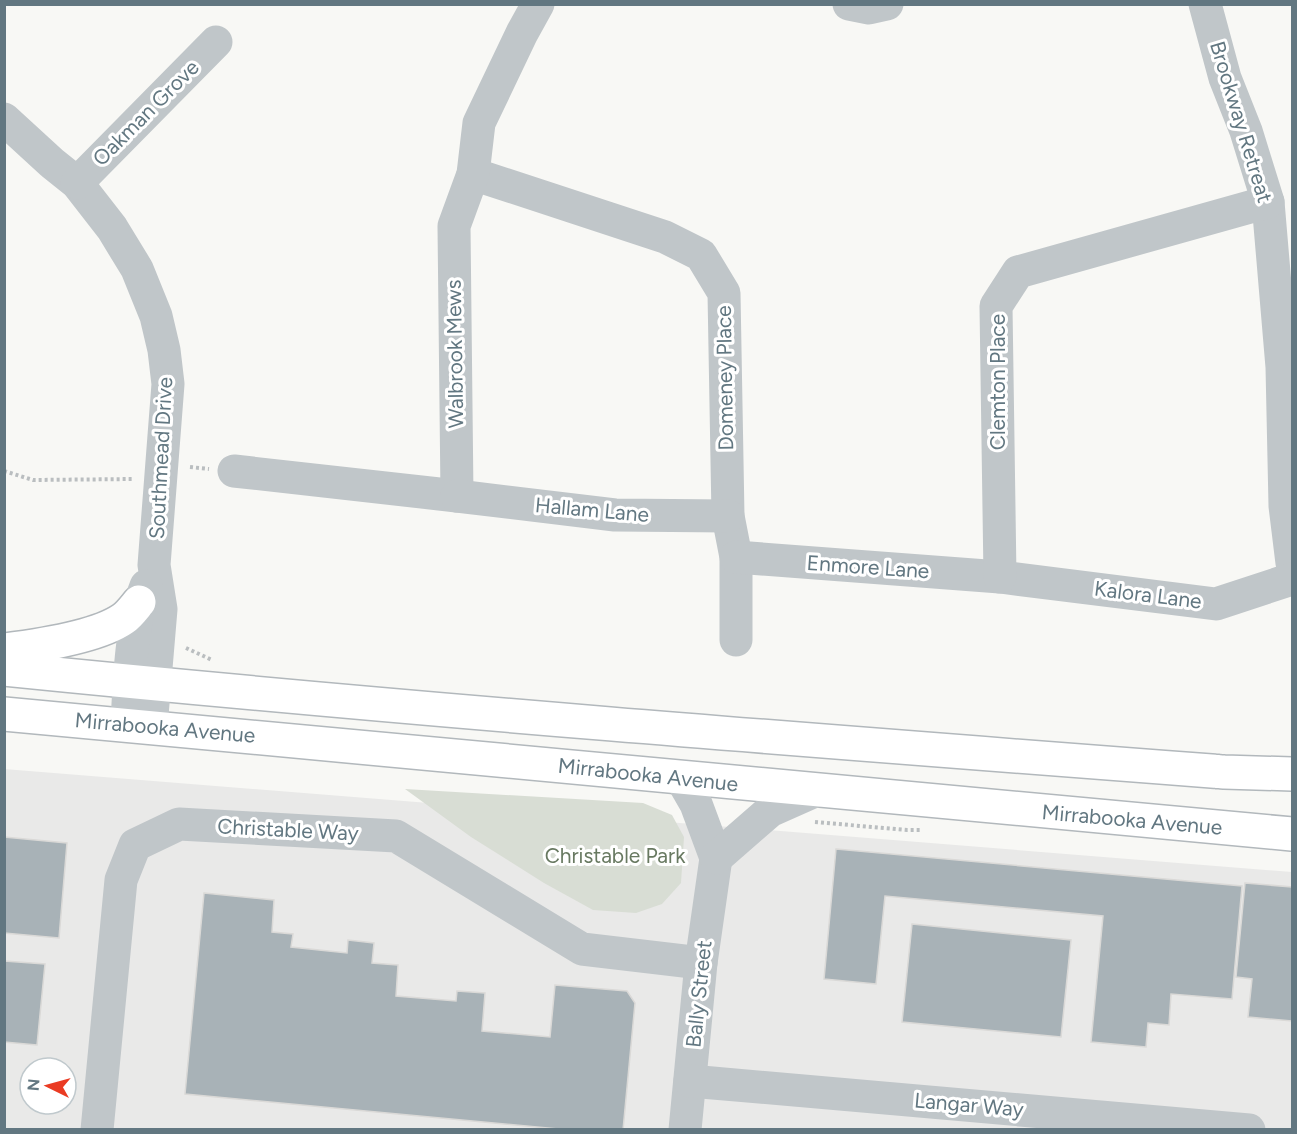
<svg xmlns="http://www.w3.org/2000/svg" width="1297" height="1134" viewBox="0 0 1297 1134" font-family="Figtree,sans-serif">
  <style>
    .built { fill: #e9e9e8; fill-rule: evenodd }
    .green { fill: #d8ddd4 }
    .building { fill: #a8b2b7; stroke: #dad9d7; stroke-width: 1.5 }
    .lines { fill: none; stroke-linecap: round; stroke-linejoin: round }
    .major-casing { stroke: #b2b8bc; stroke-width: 36 }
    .path { stroke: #babec0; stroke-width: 4; stroke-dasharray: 3 3; stroke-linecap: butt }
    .minor { stroke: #c0c6c9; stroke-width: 33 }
    .major { stroke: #fff; stroke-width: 33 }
    .labels { text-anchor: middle; stroke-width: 6; stroke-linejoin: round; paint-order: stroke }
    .street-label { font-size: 21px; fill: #627781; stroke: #fff }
    .park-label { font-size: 21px; fill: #687961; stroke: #fff }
  </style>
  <rect width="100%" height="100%" fill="#f8f8f5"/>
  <path class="built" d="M4,769L1292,872V1129H5ZM30,1068H66V1104H30Z"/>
  <polygon class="green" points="405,789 643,803 672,815 684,837 681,883 662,904 636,913 593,910 544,883 471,837"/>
  <g class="building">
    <polygon points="4,837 67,843 59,938 4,933"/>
    <polygon points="836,849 1242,886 1232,999 1171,994 1169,1025 1148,1023 1146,1047 1091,1042 1103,916 885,896 876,984 824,979"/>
    <polygon points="1245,883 1292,887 1292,1021 1248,1017 1252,979 1236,977"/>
    <polygon points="204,893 274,900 272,932 293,934 291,947 347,953 348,940 374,943 372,963 398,965 396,996 456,1001 457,991 485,993 482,1031 550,1037 555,985 627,991 635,1003 623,1130 569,1130 185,1094"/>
    <polygon points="912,924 1071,940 1061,1037 902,1022"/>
    <polygon points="4,961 45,964 37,1045 4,1042"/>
  </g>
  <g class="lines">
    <defs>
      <g id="major">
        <path d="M4,650C36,646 97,637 123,619C129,615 134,608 139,602"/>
        <path d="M4,669C411,710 818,741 1224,772L1292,774"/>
        <polyline points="4,714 1292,834"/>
      </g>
    </defs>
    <use href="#major" class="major-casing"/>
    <g class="path">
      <polyline points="190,467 209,469"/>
      <polyline points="4,471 33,480 134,479"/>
      <polyline points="186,648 212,660"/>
      <polyline points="815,822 907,830 921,830"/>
    </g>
    <g class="minor">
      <polyline points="849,4 869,8 887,4"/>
      <polyline points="1205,4 1225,78 1246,131 1268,202 1282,367 1285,506 1292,563"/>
      <polyline points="4,119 52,163 77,183 112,228 137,269 156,316 164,350 168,384 154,565 161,609 151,727"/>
      <polyline points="473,174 665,237 701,255 724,293 728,516 736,557 736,640"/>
      <polyline points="77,183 216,42"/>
      <polyline points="234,471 457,496 454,226 473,174 479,123 522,33 538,4"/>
      <polyline points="457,496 615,515 728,516"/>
      <polyline points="736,557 1000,577 1216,604 1292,579"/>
      <polyline points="1000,577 996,306 1018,272 1268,202"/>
      <path d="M127,724C129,683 131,624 146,586"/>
      <polyline points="681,778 696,804 716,858 701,963 685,1130"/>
      <polyline points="716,858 770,811 815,791"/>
      <polyline points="690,1081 1249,1130"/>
      <polyline points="97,1130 121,880 135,845 179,824 396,836 582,949 701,963"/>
    </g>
    <use href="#major" class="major"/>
  </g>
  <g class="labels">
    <g class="street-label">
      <text transform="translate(146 113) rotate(-45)" y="7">Oakman Grove</text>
      <text transform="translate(1241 122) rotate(73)" y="7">Brookway Retreat</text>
      <text transform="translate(455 354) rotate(-91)" y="7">Walbrook Mews</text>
      <text transform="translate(725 378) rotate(-91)" y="7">Domeney Place</text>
      <text transform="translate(998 382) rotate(-90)" y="7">Clemton Place</text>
      <text transform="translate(161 458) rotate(-87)" y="7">Southmead Drive</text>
      <text transform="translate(592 510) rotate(5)" y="7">Hallam Lane</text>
      <text transform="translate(868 567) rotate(4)" y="7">Enmore Lane</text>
      <text transform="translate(1148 595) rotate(7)" y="7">Kalora Lane</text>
      <text transform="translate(165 728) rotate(5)" y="7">Mirrabooka Avenue</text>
      <text transform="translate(648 775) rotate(6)" y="7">Mirrabooka Avenue</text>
      <text transform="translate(1132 820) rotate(5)" y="7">Mirrabooka Avenue</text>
      <text transform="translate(288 830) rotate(3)" y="7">Christable Way</text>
      <text transform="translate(699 994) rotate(-84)" y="7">Bally Street</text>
      <text transform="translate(969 1105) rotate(5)" y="7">Langar Way</text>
    </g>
    <g class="park-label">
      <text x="615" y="863">Christable Park</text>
    </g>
  </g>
  <rect width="1297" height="1134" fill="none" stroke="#627781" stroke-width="12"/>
  <g transform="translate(48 1086) rotate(275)"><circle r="28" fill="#ffffff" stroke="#c0c9cd" stroke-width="1.5"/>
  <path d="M0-4.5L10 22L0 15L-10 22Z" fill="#ea3b23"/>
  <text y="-9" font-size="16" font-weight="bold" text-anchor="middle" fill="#627781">N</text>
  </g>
</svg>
